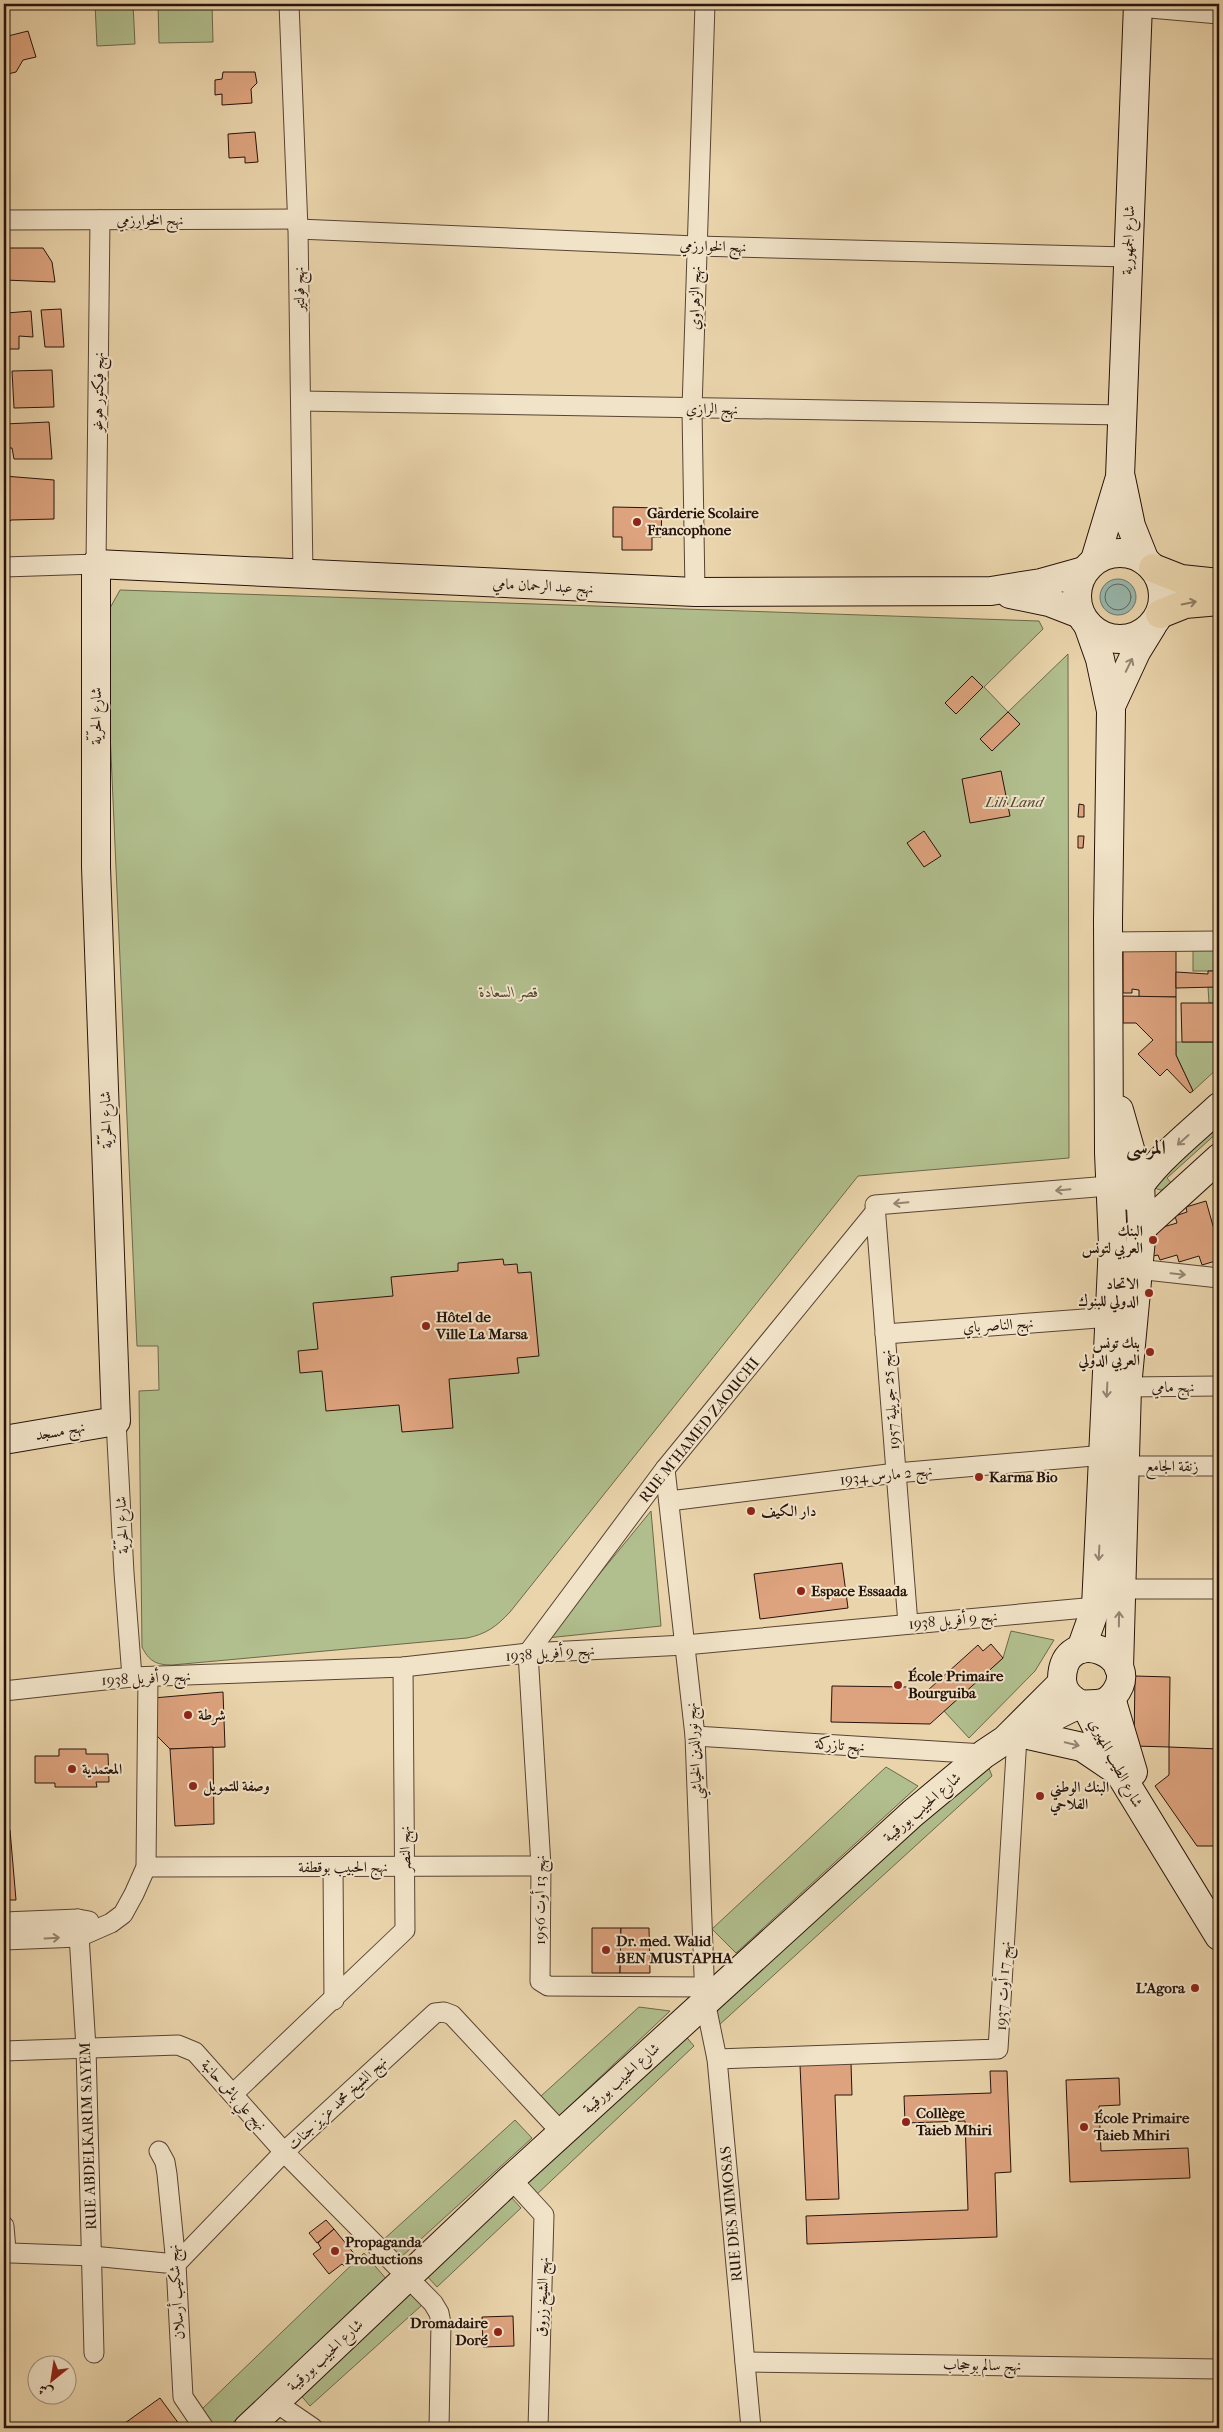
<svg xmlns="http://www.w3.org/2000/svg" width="1223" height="2432" viewBox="0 0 1223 2432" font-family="'IM FELL French Canon',Amiri,serif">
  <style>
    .green { fill: #b1be8d; stroke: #6c684c }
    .water { fill: #98b8ad; stroke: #6b766c }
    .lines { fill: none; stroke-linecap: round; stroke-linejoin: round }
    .shore { stroke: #60665c; stroke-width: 1 }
    .building { fill: #dda37e; stroke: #27130b }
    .street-casing { stroke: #584333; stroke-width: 21 }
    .secondary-casing { stroke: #27130b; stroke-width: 30 }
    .highway-casing { stroke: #27130b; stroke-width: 30 }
    .street { stroke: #f1e3c8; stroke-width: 19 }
    .secondary { stroke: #f1e3c8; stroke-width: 28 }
    .highway { stroke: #ead4ab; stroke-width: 28 }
    .oneway { stroke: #927d63 }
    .oneway2 { stroke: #968573 }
    .poi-dot { fill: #8f2418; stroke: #f1e3c8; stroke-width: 2 }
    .labels { text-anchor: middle; stroke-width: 4; stroke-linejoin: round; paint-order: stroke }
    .street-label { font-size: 15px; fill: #27130b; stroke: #f1e3c8 }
    .poi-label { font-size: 15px; font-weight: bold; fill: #27130b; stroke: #f1e3c8; text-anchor: start }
    .park-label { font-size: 15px; font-style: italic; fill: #504632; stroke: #f1e3c8 }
    .district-label { font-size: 20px; font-weight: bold; fill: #27130b; stroke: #f1e3c8 }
  </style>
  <rect width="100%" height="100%" fill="#ead4ab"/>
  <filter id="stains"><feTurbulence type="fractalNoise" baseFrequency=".004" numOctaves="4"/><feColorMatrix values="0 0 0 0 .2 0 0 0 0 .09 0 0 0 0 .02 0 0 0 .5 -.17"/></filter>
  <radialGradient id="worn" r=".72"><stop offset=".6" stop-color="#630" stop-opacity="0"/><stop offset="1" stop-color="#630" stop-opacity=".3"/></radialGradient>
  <g class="green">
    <polygon points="95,4 133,4 135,44 97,46"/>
    <polygon points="158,4 212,4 213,42 159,43"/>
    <path d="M120,590L1039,621L1043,629L984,687L1008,712L1068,654L1069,1158L858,1176L510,1612C496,1627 486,1634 467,1638L172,1665C156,1665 149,1661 142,1647L139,1391L159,1390L158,1346H137L105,617Z"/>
    <rect x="1193" y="950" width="23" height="21"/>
    <polygon points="1208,987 1219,987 1219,1003 1209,1003"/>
    <polygon points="1176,1042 1219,1042 1219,1067 1193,1091 1176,1055"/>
    <polygon points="1219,1110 1219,1131 1167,1178 1172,1184 1165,1191 1157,1189 1154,1185"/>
    <polygon points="651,1511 661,1626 547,1638"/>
    <polygon points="1011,1631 1054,1640 1035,1671 969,1738 944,1711 1003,1658"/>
    <polygon points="985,1758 992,1776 718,2026 714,2005"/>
    <polygon points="886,1767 918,1786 736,1953 712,1929"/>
    <polygon points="639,2007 670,2011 559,2116 541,2096"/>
    <polygon points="683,2033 694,2046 535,2196 524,2183"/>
    <polygon points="515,2120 532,2138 399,2259 382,2241"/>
    <polygon points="510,2196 521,2208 437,2287 426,2275"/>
    <polygon points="364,2253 388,2281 227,2428 216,2428 201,2410"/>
    <polygon points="410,2291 422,2305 310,2406 298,2392"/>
  </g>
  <circle class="water" cx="1118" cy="597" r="18"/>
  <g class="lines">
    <circle class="shore" cx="1118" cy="597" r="13"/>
  </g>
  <g class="building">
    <polygon points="28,31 36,57 23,60 16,72 4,75 4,37"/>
    <polygon points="223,72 255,72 257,83 251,89 252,103 222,105 222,94 215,95 215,80 222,79"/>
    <polygon points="255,132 258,162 245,163 245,157 229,158 228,134"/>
    <polygon points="4,248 43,248 52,262 55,282 4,280"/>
    <polygon points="61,309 64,347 45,347 41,310"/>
    <polygon points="31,311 33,337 19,336 19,349 8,349 4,343 4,318 7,318 7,313"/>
    <polygon points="52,370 54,407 14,408 12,371"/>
    <polygon points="49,422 52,459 14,459 12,448 4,448 4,424"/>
    <polygon points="4,476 54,480 54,519 11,520 4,528"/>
    <polygon points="613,507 662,508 661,537 652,537 652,550 622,550 622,537 613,537"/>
    <polygon points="972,676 983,687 956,714 945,703"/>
    <polygon points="1008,712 1020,724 992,751 980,739"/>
    <polygon points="1001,771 1010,816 970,823 962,779"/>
    <polygon points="1079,804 1084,805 1084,817 1078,817"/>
    <polygon points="924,831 941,856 924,867 907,843"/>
    <polygon points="1078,836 1084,836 1083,848 1078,848"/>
    <polygon points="1123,950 1176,950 1176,997 1139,997 1139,990 1132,989 1132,993 1123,993"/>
    <rect x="1216" y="950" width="3" height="37"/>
    <polygon points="1208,971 1216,971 1216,987 1176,988 1176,972 1208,974"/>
    <polygon points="1123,996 1176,997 1176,1055 1193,1091 1190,1093 1167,1069 1160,1076 1138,1054 1153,1040 1136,1023 1123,1023"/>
    <polygon points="1181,1003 1219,1003 1219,1042 1182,1042"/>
    <polygon points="1206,1201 1219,1247 1219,1260 1202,1265 1199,1256 1179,1262 1177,1255 1160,1260 1158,1255 1149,1257 1142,1233 1177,1223 1175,1216 1187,1212 1186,1207"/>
    <polygon points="503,1259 504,1265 517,1264 518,1273 531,1272 539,1356 517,1358 519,1373 449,1379 453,1428 402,1432 399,1405 326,1411 322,1371 300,1373 298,1351 318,1349 313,1303 393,1296 391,1277 458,1271 458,1263"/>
    <polygon points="842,1563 848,1608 760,1619 754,1574"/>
    <polygon points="991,1644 1003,1658 930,1724 831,1722 832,1686 910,1687 917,1700 978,1645 983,1651"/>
    <polygon points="1135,1676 1170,1677 1169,1747 1134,1746"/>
    <polygon points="223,1692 225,1747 170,1749 153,1732 153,1698"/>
    <polygon points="213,1747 214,1824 175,1826 170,1749"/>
    <polygon points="1169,1747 1219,1749 1219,1846 1197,1846 1155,1786 1169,1775"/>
    <polygon points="59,1749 86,1749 86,1754 108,1754 109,1782 96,1782 97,1787 55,1787 55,1783 35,1783 35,1756 59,1756"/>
    <polygon points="4,1758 7,1758 9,1785 4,1785"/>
    <polygon points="10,1830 16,1900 4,1900 4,1831"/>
    <polygon points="592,1928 621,1928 620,1973 592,1973"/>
    <polygon points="621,1928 649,1928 650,1973 620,1973"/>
    <polygon points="851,2063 852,2095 835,2095 839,2199 806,2200 800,2065"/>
    <polygon points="990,2071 1007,2071 1011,2172 995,2173 997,2237 807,2244 806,2216 968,2210 965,2121 905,2123 904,2096 991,2093"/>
    <polygon points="1119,2078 1120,2105 1099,2106 1101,2151 1188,2148 1190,2178 1070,2182 1066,2080"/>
    <polygon points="326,2220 334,2229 317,2243 309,2233"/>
    <polygon points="334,2229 356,2256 344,2266 342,2264 329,2274 313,2254 321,2248 318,2243"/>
    <polygon points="513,2316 514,2346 483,2347 482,2317"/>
    <polygon points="160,2398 182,2428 118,2428"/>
  </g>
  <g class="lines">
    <defs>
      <g id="street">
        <polyline points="289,4 298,229 303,575"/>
        <polyline points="1138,7 1219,14"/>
        <polyline points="4,220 297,219"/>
        <polyline points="298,229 696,246 1128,257"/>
        <polyline points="301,401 1124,415"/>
        <polyline points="4,567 96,564 100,220"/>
        <polyline points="695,592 692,409 705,4"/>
        <polyline points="1108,942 1219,941"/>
        <polyline points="1137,1269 1219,1278"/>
        <polyline points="885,1334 1111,1317"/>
        <polyline points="1127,1387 1219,1386"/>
        <polyline points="116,1421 124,1573 132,1677"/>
        <polyline points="1125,1466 1219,1466"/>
        <polyline points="665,1469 695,1736 705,2001 717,2059 751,2428"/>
        <polyline points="669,1501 896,1473 1105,1455"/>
        <polyline points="1120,1589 1219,1589"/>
        <polyline points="908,1624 875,1205 1121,1185"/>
        <polyline points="4,1691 132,1677 403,1667 528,1653 685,1645 1096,1607"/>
        <polyline points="695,1736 984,1754"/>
        <polyline points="146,1867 541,1866"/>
        <polyline points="333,1867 334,2000"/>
        <polyline points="78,1919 86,2048 94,2353"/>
        <polyline points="4,1922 78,1919 89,1921"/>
        <polyline points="4,1940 79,1937 111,1923 123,1914 134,1894 146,1867 148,1677"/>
        <polyline points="705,1987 548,1986 540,1981 541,1866 528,1653 665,1469 876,1211"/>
        <polyline points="4,2051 178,2045 195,2052 284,2152 433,2303 439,2313 441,2323 439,2428"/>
        <polyline points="717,2059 998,2049 1017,1737 1013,1731"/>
        <polyline points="234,2093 405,1930 403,1667"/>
        <polyline points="159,2151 165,2162 167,2174 176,2264 183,2397 204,2428"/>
        <polyline points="511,2179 544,2215 538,2428"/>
        <polyline points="4,2226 6,2250 11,2253 92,2256 176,2264 284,2152 435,2013 444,2012 452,2015 562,2133"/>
        <polyline points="745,2362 1219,2369"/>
        <polyline points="275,2402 313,2428"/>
      </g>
      <g id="secondary">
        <polyline points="1121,478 1131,526 1145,561"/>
        <circle cx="1120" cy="596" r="43"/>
        <polyline points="1095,560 1120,477 1138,4"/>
        <polyline points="1010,594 1049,602 1080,614"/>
        <polyline points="1111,706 1136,652 1152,626"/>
        <path d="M1132,1197C1153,1162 1189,1135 1219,1107"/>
        <polyline points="1142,1228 1219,1158"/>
        <polyline points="4,1440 116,1421 96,867 96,564 695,592 991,591 1041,583 1084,571"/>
        <polyline points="1081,1649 1096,1607 1113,1244 1109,1153 1108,921 1111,711 1100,659 1088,625"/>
        <polyline points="1119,1668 1127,1387 1142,1228 1140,1184 1119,1110"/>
        <polyline points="1111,1698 1133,1772"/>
        <polyline points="1086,1706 1120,1774 1219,1936"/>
        <polyline points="1024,1734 1082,1747 1116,1770"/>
        <path d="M1019,1736C1035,1729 1066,1707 1081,1705C1093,1703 1104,1707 1113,1696C1147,1655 1063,1621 1062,1679C1062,1692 1071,1700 1082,1705"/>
        <polyline points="248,2428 511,2179 913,1813 984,1754 1005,1740 1062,1683"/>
      </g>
      <g id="highway">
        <polyline points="1153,568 1181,579 1219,583"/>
        <polyline points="1160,614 1185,604 1219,601"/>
      </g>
    </defs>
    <use href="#street" class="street-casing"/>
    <use href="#secondary" class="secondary-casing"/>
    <use href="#highway" class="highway-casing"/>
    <use href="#street" class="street"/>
    <use href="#secondary" class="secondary"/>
    <use href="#highway" class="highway"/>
  </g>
  <defs><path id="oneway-shaft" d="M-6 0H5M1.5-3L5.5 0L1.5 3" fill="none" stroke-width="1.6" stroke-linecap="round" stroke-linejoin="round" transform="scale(1.25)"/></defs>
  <use class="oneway" href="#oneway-shaft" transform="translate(1189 603) rotate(-11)"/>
  <g class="oneway2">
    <use href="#oneway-shaft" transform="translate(1129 665) rotate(-64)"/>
    <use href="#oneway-shaft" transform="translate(1183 1140) rotate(138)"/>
    <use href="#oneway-shaft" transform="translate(1063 1190) rotate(175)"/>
    <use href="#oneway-shaft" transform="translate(901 1203) rotate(175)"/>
    <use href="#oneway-shaft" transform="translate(1178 1274) rotate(6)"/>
    <use href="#oneway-shaft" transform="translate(1107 1390) rotate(93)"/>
    <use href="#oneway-shaft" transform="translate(1099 1553) rotate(93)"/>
    <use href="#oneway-shaft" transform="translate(1119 1619) rotate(-89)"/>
    <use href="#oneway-shaft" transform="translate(1072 1744) rotate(14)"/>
    <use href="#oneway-shaft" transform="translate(52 1938) rotate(-3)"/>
  </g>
  <g class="poi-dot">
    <circle cx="637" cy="522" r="5"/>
    <circle cx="1153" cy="1240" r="5"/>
    <circle cx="1149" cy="1293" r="5"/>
    <circle cx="426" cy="1326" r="5"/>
    <circle cx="1150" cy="1352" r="5"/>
    <circle cx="979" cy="1477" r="5"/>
    <circle cx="751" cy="1511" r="5"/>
    <circle cx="801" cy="1591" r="5"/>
    <circle cx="898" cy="1685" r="5"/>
    <circle cx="188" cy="1715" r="5"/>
    <circle cx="72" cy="1769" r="5"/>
    <circle cx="193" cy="1786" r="5"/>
    <circle cx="1040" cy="1796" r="5"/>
    <circle cx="606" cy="1950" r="5"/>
    <circle cx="1195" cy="1988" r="5"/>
    <circle cx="906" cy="2122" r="5"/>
    <circle cx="1084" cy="2127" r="5"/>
    <circle cx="335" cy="2251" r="5"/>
    <circle cx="498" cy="2332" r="5"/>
  </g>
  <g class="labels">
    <g class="street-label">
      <text x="150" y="225">نهج الخوارزمي</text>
      <text transform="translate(1128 240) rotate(-88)" y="5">شارع الجمهورية</text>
      <text transform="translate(713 246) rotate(2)" y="5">نهج الخوارزمي</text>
      <text transform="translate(299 289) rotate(-91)" y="5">نهج فولتير</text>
      <text transform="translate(695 298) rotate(-89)" y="5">نهج الزهراوي</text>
      <text transform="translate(98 392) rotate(-89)" y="5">نهج فيكتور هوغو</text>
      <text transform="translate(712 409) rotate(1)" y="5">نهج الرازي</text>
      <text transform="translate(543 586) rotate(3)" y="5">نهج عبد الرحمان مامي</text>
      <text transform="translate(96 716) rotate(-90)" y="5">شارع الحرّيّة</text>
      <text transform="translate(106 1120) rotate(-92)" y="5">شارع الحرّيّة</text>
      <text transform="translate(998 1325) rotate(-4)" y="5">نهج الناصر باي</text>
      <text x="1173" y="1392">نهج مامي</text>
      <text transform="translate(890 1400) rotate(-95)" y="5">نهج 25 جويلية 1957</text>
      <text transform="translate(699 1430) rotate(-51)" y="5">RUE M'HAMED ZAOUCHI</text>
      <text transform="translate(60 1431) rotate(-10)" y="5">نهج مسجد</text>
      <text x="1172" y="1471">زنقة الجامع</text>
      <text transform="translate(886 1475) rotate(-6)" y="5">نهج 2 مارس 1934</text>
      <text transform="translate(122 1525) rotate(-93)" y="5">شارع الحرّيّة</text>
      <text transform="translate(953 1620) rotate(-5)" y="5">نهج 9 أفريل 1938</text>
      <text transform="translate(550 1653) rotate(-4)" y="5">نهج 9 أفريل 1938</text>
      <text transform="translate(146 1678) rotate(-3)" y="5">نهج 9 أفريل 1938</text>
      <text transform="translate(840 1745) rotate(4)" y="5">نهج تازركة</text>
      <text transform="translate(694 1751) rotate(-94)" y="5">نهج نورالدين الخياشي</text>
      <text transform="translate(1116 1763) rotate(62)" y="5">شارع الطيب المهيري</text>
      <text transform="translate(922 1807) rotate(-41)" y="5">شارع الحبيب بورقيبة</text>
      <text transform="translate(405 1849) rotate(-91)" y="5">نهج النصر</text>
      <text x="343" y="1872">نهج الحبيب بوقطفة</text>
      <text transform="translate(540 1900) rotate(-90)" y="5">نهج 13 أوت 1956</text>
      <text transform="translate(1003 1986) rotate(-87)" y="5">نهج 17 أوت 1937</text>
      <text transform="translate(621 2078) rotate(-42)" y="5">شارع الحبيب بورقيبة</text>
      <text transform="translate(234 2095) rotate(48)" y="5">نهج علي باش حانبة</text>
      <text transform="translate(337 2103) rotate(-43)" y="5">نهج الشيخ محمد عزيز جنات</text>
      <text transform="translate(88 2136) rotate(-92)" y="5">RUE ABDELKARIM SAYEM</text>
      <text transform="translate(731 2214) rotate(-95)" y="5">RUE DES MIMOSAS</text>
      <text transform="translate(176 2292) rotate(-94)" y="5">نهج شكيب أرسلان</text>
      <text transform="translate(542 2297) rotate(-88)" y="5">نهج الشيخ زروق</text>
      <text transform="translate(325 2355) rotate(-43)" y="5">شارع الحبيب بورقيبة</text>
      <text transform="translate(982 2365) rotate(1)" y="5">نهج سالم بوحجاب</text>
    </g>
    <g class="poi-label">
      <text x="647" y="518">Garderie Scolaire<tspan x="647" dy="17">Francophone</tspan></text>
      <text x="1143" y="1236" text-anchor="end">البنك<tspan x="1143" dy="17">العربي لتونس</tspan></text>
      <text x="1139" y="1289" text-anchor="end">الاتحاد<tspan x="1139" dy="17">الدولي للبنوك</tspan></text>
      <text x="436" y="1322">Hôtel de<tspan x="436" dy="17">Ville La Marsa</tspan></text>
      <text x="1140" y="1348" text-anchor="end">بنك تونس<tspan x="1140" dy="17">العربي الدولي</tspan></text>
      <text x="989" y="1482">Karma Bio</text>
      <text x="761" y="1516">دار الكيف</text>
      <text x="811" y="1596">Espace Essaada</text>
      <text x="908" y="1681">École Primaire<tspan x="908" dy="17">Bourguiba</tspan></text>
      <text x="198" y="1720">شرطة</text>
      <text x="82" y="1774">المعتمدية</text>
      <text x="203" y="1791">وصفة للتمويل</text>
      <text x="1050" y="1792">البنك الوطني<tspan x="1050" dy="17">الفلاحي</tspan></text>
      <text x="616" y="1946">Dr. med. Walid<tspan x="616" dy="17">BEN MUSTAPHA</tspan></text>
      <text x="1185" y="1993" text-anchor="end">L'Agora</text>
      <text x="916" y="2118">Collège<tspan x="916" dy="17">Taieb Mhiri</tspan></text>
      <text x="1094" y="2123">École Primaire<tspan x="1094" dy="17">Taieb Mhiri</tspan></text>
      <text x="345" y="2247">Propaganda<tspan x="345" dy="17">Productions</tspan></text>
      <text x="488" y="2328" text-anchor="end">Dromadaire<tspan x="488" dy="17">Doré</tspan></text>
    </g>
    <g class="park-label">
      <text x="1014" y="807">Lili Land</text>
      <text x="509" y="997">قصر السعادة</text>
    </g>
    <g class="district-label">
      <text x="1146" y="1154">المرسى</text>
    </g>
  </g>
  <rect width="1223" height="2432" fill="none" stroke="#ead4ab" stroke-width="20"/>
  <rect x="5" y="5" width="1213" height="2422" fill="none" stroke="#27130b" stroke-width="2.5"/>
  <rect x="10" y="10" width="1203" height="2412" fill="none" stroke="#27130b"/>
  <g transform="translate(52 2380) rotate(210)"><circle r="24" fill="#f1e3c8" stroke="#a0907c"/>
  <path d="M0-4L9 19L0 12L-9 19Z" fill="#8f2418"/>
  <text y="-8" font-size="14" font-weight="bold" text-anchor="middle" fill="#27130b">ش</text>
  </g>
  <rect width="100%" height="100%" filter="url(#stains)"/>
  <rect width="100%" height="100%" fill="url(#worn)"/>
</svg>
